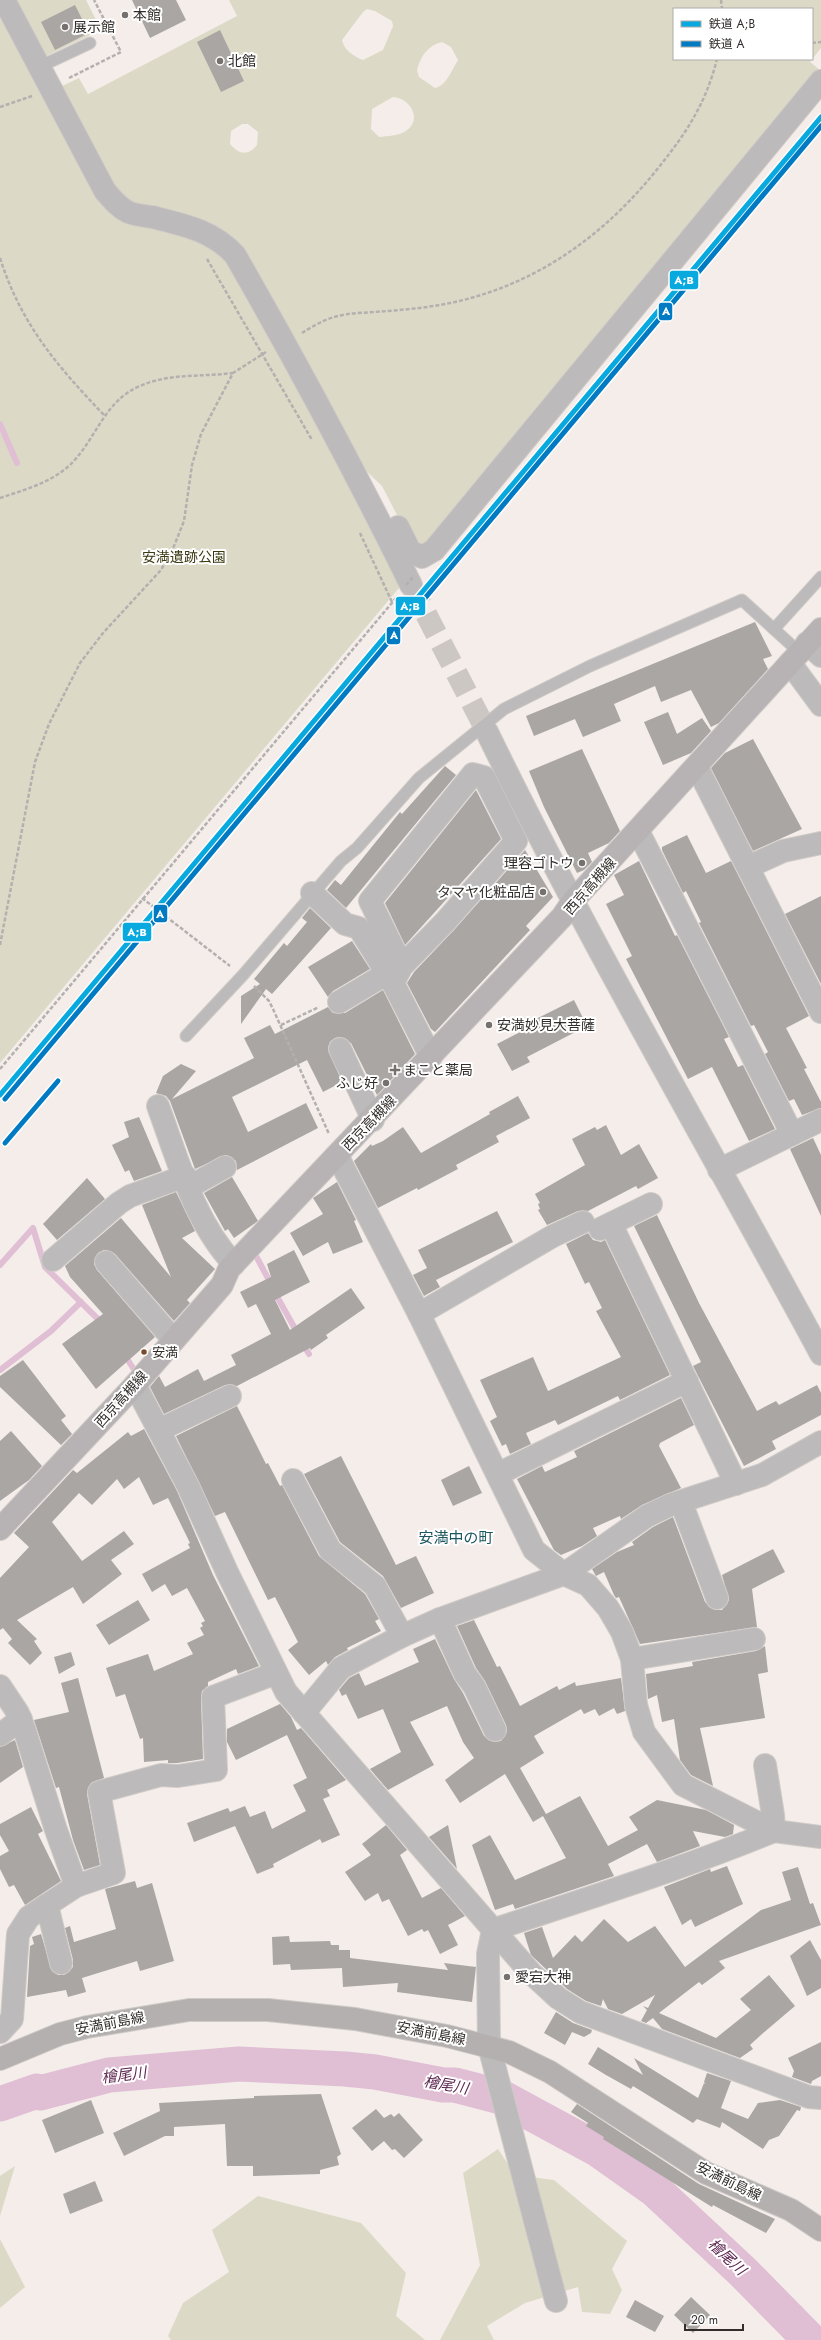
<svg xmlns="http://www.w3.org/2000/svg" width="821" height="2340" viewBox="0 0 821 2340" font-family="Jost,'Noto Sans JP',sans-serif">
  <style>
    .green { fill: #dcdac6; fill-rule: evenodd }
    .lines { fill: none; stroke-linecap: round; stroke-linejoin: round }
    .stream { stroke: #e0bed4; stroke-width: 6 }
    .river { stroke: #e0bed4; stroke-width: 35 }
    .building { fill: #aaa6a3 }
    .street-tunnel { stroke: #cdc7c4; stroke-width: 22; stroke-dasharray: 22 11; stroke-linecap: butt }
    .lane-casing { stroke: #d0cbc8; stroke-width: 13 }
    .street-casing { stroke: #d0cbc8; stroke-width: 24 }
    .secondary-casing { stroke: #d0cbc8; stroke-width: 24 }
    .primary-casing { stroke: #d0cbc8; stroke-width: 24 }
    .path { stroke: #b3b0af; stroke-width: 2.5; stroke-dasharray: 4 2; stroke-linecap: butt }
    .lane { stroke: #bcbaba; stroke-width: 11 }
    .street { stroke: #bcbaba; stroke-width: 22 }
    .secondary { stroke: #b3b0af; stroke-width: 22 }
    .primary { stroke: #b7b2b3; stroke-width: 22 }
    .path-bridge { stroke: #b3b0af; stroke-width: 2.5; stroke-dasharray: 4 2; stroke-linecap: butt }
    .rail-1-casing { stroke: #fff; stroke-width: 8 }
    .rail-2-casing { stroke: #fff; stroke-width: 8 }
    .rail-1 { stroke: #08a9df; stroke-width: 5 }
    .rail-2 { stroke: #007ac2; stroke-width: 5 }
    .poi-dot { fill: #76706e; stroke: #fff; stroke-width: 1.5 }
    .bus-dot { fill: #7a4b2a; stroke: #fff; stroke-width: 1.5 }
    .labels { text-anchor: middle; stroke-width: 4; stroke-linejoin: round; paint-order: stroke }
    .bus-label { font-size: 13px; fill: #322d2b; stroke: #fff; text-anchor: start }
    .poi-label { font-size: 14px; fill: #322d2b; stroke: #fff; text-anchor: start }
    .park-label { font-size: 14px; fill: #3b3a12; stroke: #fff }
    .street-label { font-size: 14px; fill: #322d2b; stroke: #fff }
    .neighbourhood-label { font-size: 15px; fill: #1d565f; stroke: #fff }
    .water-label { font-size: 15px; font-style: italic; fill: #5d2651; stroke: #fff }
    .line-badge { stroke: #fff; stroke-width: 1.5 }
    .badge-label { font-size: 11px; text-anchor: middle; font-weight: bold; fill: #fff }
  </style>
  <rect width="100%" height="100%" fill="#f4edea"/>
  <g class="green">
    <polygon points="12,0 86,0 101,30 46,56"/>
    <path d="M229,0H821V48L810,62L821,71L427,547L411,542L382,486L363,468L246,257L138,206L116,192L58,88L79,78L88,94L237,16ZM367,9L375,11L392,21L393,26L383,50L363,60C353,56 344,50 342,40L363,12ZM674,9H812V59H674ZM442,42L451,47L458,60C452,70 446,86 435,88L419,77L417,70C421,56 427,46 442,42ZM393,97C410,98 423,119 406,131C398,136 388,136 379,137L371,129L372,109ZM242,124H248L258,132L257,145C249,156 239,155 230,144L231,131Z"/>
    <polygon points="0,8 95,188 187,233 227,258 404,582 0,1063"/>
    <polygon points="498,2149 515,2175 554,2180 627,2241 612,2269 622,2290 610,2314 582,2312 578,2287 525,2303 487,2326 494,2340 440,2340 480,2265 463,2173"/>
    <polygon points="15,2166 0,2216 0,2176"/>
    <polygon points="258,2196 361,2223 406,2273 396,2316 425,2340 171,2340 168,2336 183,2303 229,2272 212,2230"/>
    <polygon points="0,2239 25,2287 0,2308"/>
  </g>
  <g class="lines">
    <g class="stream">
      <polyline points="0,424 17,463"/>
      <polyline points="256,1256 271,1284"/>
      <polyline points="0,1265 33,1228 45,1267 103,1324"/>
      <polyline points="275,1293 298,1334"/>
      <polyline points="303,1344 309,1354"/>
      <polyline points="124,1354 133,1368"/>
      <polyline points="0,1370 51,1331 81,1302"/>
    </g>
    <polyline class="river" points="0,2104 37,2091 40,2093 109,2075 239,2064 345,2069 375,2072 443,2085 455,2085 501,2097 597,2149 655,2190 743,2272 810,2340"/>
  </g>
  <g class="building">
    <polygon points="132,0 176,0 186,20 150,38"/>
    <polygon points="75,5 89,33 55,50 41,22"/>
    <polygon points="220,30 244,81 221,92 197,42"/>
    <polygon points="755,622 772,656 763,659 768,669 719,723 711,727 691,690 661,702 655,686 614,704 621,721 583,737 575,719 534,736 526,716"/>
    <polygon points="668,712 677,734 702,718 711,731 691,753 663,765 644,722"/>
    <polygon points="753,739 802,829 753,851 711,768 725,753"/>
    <polygon points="582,749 620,831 609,843 588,853 592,862 584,870 577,873 544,807 529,771"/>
    <polygon points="445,766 456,775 346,908 327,890 335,880 341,885 400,812 402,814"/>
    <polygon points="476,790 501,839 405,945 385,903"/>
    <polygon points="687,835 706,873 731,861 809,1016 786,1028 807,1068 804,1069 821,1102 821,1108 802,1115 794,1099 789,1101 765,1054 768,1052 754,1025 751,1026 699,923 701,922 686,891 683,893 662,850 662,847"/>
    <polygon points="525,850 553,897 526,926 530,930 435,1032 431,1029 407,983 414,972 454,930"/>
    <polygon points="639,861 675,936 677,935 729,1037 724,1039 738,1067 743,1065 775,1129 749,1141 712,1067 688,1079 626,959 632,956 606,904 624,895 614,875"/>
    <polygon points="821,896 821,984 785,914"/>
    <polygon points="310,908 331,928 272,994 266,989 241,1024 241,996 260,984 254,979 284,943 287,946 307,922 302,918"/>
    <polygon points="352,941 370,969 333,991 328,997 308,967"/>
    <polygon points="383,990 415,1054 377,1095 351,1043 341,1037 335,1038 330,1042 328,1048 342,1082 323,1092 307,1060 232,1097 248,1132 306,1103 318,1128 237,1170 236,1161 226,1155 195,1169 170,1101 166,1096 156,1093 163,1076 181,1064 196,1071 172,1099 254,1058 244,1038 270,1025 275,1034 328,1007 333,1013 345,1013"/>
    <polygon points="574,1000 587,1026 527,1057 530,1062 512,1071 497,1044 532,1026 530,1022"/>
    <polygon points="518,1096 530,1118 496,1136 499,1142 456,1165 458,1169 418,1190 417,1188 378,1208 354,1161 371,1144 372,1146 383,1141 403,1127 421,1153 490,1114 489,1112"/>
    <polygon points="139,1117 162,1171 134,1181 129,1170 125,1172 112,1145 129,1137 124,1122"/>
    <polygon points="606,1125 621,1155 639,1144 658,1178 638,1189 636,1186 588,1211 578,1211 547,1225 538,1210 540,1209 538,1204 540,1203 535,1194 585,1165 572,1139 595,1127 597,1130"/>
    <polygon points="813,1138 821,1155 821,1216 790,1149"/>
    <polygon points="232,1177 258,1221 234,1238 228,1229 225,1231 204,1193"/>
    <polygon points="87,1178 105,1199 57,1240 43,1224"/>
    <polygon points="337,1182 356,1220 354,1221 363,1242 333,1254 328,1242 303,1256 290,1233 323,1214 313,1198"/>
    <polygon points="176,1192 195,1231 182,1238 215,1269 187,1300 190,1303 174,1321 115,1254 104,1250 98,1253 94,1264 97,1270 155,1337 96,1389 62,1344 103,1314 70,1277 65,1266 121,1218 171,1277 142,1205"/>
    <polygon points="497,1211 513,1242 436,1280 440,1287 424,1296 413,1275 427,1268 418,1250"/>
    <polygon points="657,1215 699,1303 757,1411 776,1401 779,1405 817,1385 821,1393 821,1415 772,1441 776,1449 744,1466 693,1366 701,1362 634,1226"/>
    <polygon points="588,1233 593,1240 601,1242 605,1240 670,1375 620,1400 618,1396 558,1425 555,1420 526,1433 531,1444 510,1454 506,1444 502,1446 490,1421 497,1417 480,1380 533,1357 548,1391 621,1357 596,1311 602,1308 589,1282 585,1284 566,1244"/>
    <polygon points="294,1250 310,1282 275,1300 290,1330 351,1288 365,1308 326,1335 328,1338 311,1350 310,1348 237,1386 225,1385 164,1414 150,1387 159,1376 165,1387 198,1369 204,1381 236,1365 231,1355 271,1334 256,1304 248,1308 240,1292 271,1277 267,1264"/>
    <polygon points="23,1360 66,1416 61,1420 72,1434 61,1445 0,1387 0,1376"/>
    <polygon points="681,1398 694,1425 660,1443 659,1446 681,1488 642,1505 621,1519 620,1516 593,1528 597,1536 582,1546 561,1555 554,1550 517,1479 542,1466 545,1472 577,1457 574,1451"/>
    <polygon points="237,1406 266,1464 268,1463 280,1486 282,1485 319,1556 365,1594 379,1619 375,1621 381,1631 347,1648 348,1650 335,1657 328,1665 326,1661 309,1675 288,1650 298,1642 275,1597 268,1600 225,1512 215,1516 176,1436"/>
    <polygon points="144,1429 177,1491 213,1575 259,1666 238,1674 236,1669 208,1682 208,1686 202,1691 201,1698 203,1759 177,1763 168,1763 168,1760 144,1762 143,1738 140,1739 125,1694 116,1697 106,1668 148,1654 154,1671 193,1654 187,1643 204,1635 200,1628 203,1626 201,1623 205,1621 187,1588 172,1596 165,1584 152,1592 142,1574 190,1548 188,1544 190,1543 168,1498 153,1505 139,1477 124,1489 117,1479 92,1505 79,1493 52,1522 82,1561 124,1531 134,1544 111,1560 122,1574 83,1604 73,1587 17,1620 37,1639 34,1641 42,1653 30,1665 8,1643 12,1639 3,1628 0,1630 0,1578 29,1547 14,1533 73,1470 77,1473 128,1432 131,1436"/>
    <polygon points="11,1431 42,1466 29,1480 0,1501 0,1441"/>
    <polygon points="341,1456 396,1565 416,1556 434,1593 401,1608 383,1576 340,1542 304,1474"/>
    <polygon points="469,1466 482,1493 453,1506 441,1480"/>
    <polygon points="673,1517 705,1602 715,1610 722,1610 729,1600 722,1575 773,1549 785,1572 752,1589 757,1627 640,1644 619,1597 616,1598 614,1595 604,1572 596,1576 592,1569 617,1552 634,1545 632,1542 653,1527"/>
    <polygon points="138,1600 150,1620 109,1645 96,1625"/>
    <polygon points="474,1620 497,1667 500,1666 520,1706 557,1686 559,1690 575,1682 576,1686 621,1678 625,1711 617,1714 614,1708 599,1716 595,1709 584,1714 581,1709 534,1736 544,1753 520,1768 546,1814 580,1796 608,1846 638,1830 629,1817 657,1800 706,1810 734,1825 733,1834 725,1837 693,1831 700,1846 657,1862 647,1844 608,1864 614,1876 515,1909 513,1904 495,1910 472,1845 490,1835 515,1880 566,1858 543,1816 533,1822 505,1774 460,1803 445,1780 474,1758 463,1742 447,1706 410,1722 434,1765 388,1790 370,1769 401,1752 383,1709 358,1719 346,1694 342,1696 339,1690 349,1678 359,1673 365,1686 419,1662 413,1649 435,1639 454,1679 463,1693 484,1736 494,1742 501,1741 507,1731 506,1725 485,1681 476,1668 457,1626"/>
    <polygon points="765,1646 768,1672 758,1674 765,1718 700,1728 713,1786 691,1775 680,1760 674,1719 662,1722 657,1695 648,1699 646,1674 693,1666 692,1662 756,1651"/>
    <polygon points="71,1652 75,1665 59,1674 54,1657"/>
    <polygon points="78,1678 104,1778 91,1783 87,1794 100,1865 84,1870 73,1840 59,1787 56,1788 34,1720 69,1712 61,1683"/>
    <polygon points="280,1704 291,1717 297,1730 301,1728 346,1780 327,1790 330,1796 323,1799 340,1835 322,1843 320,1839 273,1864 274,1867 257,1874 235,1826 194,1842 187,1823 228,1808 230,1812 245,1806 250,1817 265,1811 272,1829 306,1811 293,1785 307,1778 287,1735 236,1760 227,1742 227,1729"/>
    <polygon points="15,1740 23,1767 0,1783 0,1747"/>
    <polygon points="31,1807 43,1831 38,1834 61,1881 25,1905 14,1885 9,1887 0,1869 0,1856 9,1851 0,1835 0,1824"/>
    <polygon points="386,1825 407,1850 400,1855 422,1898 441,1888 465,1916 448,1925 458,1945 440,1954 428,1930 424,1932 422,1929 408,1936 389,1899 382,1902 378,1893 365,1901 345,1872 371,1855 362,1844"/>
    <polygon points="448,1825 457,1869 429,1837"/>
    <polygon points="727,1866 743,1904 695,1927 691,1919 682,1925 664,1887 710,1869 711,1872"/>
    <polygon points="798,1867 810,1904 813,1903 821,1925 719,1961 725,1968 702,1985 699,1982 659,2013 716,2038 751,2010 740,1999 769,1975 795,2006 762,2034 750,2045 753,2049 740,2058 662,2029 653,2018 646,2023 641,2021 647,2010 643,2006 648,2008 655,1995 622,2014 608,2009 603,1999 601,2006 586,2001 567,1989 531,1955 524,1933 542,1927 553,1958 575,1935 582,1942 604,1919 628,1942 655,1926 685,1967 761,1910 791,1900 782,1872"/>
    <polygon points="135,1881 137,1888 152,1883 174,1961 140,1971 137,1961 82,1978 86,1992 68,1997 66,1990 27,1997 30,1946 34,1944 32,1937 41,1934 52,1971 58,1975 64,1975 73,1967 73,1960 65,1928 70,1926 74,1942 116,1929 105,1889"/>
    <polygon points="289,1936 290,1942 330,1941 331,1945 339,1945 339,1950 350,1950 350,1958 448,1970 444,1963 476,1967 472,2002 397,1992 398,1983 343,1987 342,1968 291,1970 290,1964 273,1965 272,1937"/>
    <polygon points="810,1940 821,1960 821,1988 807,1996 790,1956"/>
    <polygon points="556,2012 573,2023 592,2030 591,2033 584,2037 572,2032 565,2045 544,2033"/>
    <polygon points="821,2042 821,2076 812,2081 811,2084 792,2077 794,2071 788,2058"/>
    <polygon points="598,2047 643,2075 634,2058 698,2098 704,2083 706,2084 704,2082 707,2073 731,2081 721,2108 748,2119 758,2103 780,2100 801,2107 800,2111 797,2110 779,2136 769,2140 763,2149 722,2122 720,2128 697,2119 693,2123 633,2086 631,2089 606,2075 588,2064"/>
    <polygon points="321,2094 341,2154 337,2157 339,2165 320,2170 320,2174 253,2176 253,2166 227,2166 225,2124 174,2127 174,2136 165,2136 124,2156 113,2133 160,2111 159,2103 254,2098 254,2096"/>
    <polygon points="91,2100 104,2133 55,2153 42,2120"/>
    <polygon points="577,2104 699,2184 775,2219 766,2233 713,2205 712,2207 603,2139 604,2137 586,2126 588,2123 571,2112"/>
    <polygon points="376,2109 384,2118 391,2114 394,2117 399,2113 423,2140 404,2158 395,2149 392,2150 384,2141 372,2151 352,2128"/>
    <polygon points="95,2181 103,2201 70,2214 63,2194"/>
    <polygon points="691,2297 710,2315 693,2333 674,2315"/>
    <polygon points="635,2300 664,2316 655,2332 626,2317"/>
  </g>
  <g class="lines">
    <polyline class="street-tunnel" points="411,585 487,732"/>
    <defs>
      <g id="lane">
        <polyline points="39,67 90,43"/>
        <polyline points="774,629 821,577"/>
        <polyline points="186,1036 243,975 341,861 357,848 419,778 504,709 590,666 742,600 799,652"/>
      </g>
      <g id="street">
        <path d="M4,0L105,191C112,199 118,207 128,212C135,215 145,216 152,217C184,225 212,230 235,255C297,363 356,473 411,585"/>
        <polyline points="398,527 410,551 422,557 434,550 821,81"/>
        <polyline points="807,643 821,656"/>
        <polyline points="790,663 821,705"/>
        <path d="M487,732C590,944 709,1146 821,1354"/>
        <polyline points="697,767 821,1012"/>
        <polyline points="638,831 792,1134"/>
        <polyline points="748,867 783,851 821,843"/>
        <polyline points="312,893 345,924 359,928 393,983"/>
        <polyline points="402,966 370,901 473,774 484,777 516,841 445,922 402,966 393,983 431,1057"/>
        <polyline points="339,1002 386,974"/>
        <polyline points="340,1049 373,1120"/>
        <path d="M158,1106C178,1160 194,1222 234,1264"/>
        <polyline points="340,1161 419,1314 534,1550 564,1574 588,1585 608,1608 622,1632 632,1659 636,1705 644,1732 683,1785 774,1831 821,1837"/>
        <polyline points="719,1170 821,1120"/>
        <polyline points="189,1187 225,1167"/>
        <polyline points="611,1224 736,1484"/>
        <polyline points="600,1229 651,1204"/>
        <polyline points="53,1260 119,1203 130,1196 185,1176"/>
        <polyline points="106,1262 173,1339"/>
        <polyline points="419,1314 553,1236 583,1222"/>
        <polyline points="135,1385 188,1486 227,1572 286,1692 531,1973 558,1998 580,2012 809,2097 821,2098"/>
        <polyline points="159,1430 230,1396"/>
        <polyline points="498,1474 687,1381"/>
        <polyline points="293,1480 330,1550 375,1586 402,1636"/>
        <polyline points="681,1502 717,1598"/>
        <polyline points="440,1619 465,1674 474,1686 495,1730"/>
        <polyline points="632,1659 754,1639"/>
        <polyline points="0,1686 18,1713 24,1728 56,1830 76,1886"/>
        <polyline points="304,1713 341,1668 402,1636 440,1619 564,1574 647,1516 670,1505 762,1475 821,1442"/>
        <polyline points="0,1735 21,1719"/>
        <polyline points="765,1765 773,1815 774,1831"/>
        <polyline points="493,1930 488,1954 489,2046 556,2301"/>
        <path d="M493,1930C587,1898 682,1869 774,1831"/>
        <polyline points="61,1963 47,1905 76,1886 114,1873 99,1792 161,1775 178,1776 216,1770 213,1697 276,1673"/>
        <polyline points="0,2032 12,2019 18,1934 29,1917 47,1905"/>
      </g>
      <polyline id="secondary" points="0,2059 60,2034 87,2027 189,2010 268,2010 355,2019 447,2036 509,2052 550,2072 706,2173 791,2210 821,2230"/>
      <polyline id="primary" points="0,1529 135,1385 222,1285 229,1269 562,917 573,901 821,629"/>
    </defs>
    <use href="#lane" class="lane-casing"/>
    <use href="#street" class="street-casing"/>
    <use href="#secondary" class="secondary-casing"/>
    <use href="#primary" class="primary-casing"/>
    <g class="path">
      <polyline points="721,0 722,9"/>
      <polyline points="812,43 821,42"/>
      <polyline points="69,78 121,52 94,0"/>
      <polyline points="0,107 32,96"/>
      <path d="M0,258C21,324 57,366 104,415"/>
      <polyline points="207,259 312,440"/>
      <path d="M302,333C313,326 325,319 338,316C349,313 362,313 374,312C401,310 428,308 455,302C539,283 606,234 659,167C687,132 706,103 717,59"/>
      <path d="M0,498C21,491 46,484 64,470C95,446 101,402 140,386C169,373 202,377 233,373"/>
      <polyline points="360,533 392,602"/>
      <polyline points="142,898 230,966"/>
      <polyline points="0,945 35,762 49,724 80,663 103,633 161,570 174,546 184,521 192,465 201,434 233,373 266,352"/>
      <polyline points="254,986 269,1001 273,1009 329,1134"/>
      <polyline points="281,1025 319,1007"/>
      <polyline points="0,1069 396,598"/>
    </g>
    <use href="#lane" class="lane"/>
    <use href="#street" class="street"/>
    <use href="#secondary" class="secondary"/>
    <use href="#primary" class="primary"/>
    <polyline class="path-bridge" points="406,585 414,576"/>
    <defs>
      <polyline id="rail-1" points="0,1095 821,117"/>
      <g id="rail-2">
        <polyline points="5,1099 821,126"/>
        <polyline points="5,1143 58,1081"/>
      </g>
    </defs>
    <use href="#rail-1" class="rail-1-casing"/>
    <use href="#rail-2" class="rail-2-casing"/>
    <use href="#rail-1" class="rail-1"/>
    <use href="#rail-2" class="rail-2"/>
  </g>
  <g class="poi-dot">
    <circle cx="125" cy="15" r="4"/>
    <circle cx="65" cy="27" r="4"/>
    <circle cx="220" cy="61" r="4"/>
    <circle cx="582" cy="863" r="4"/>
    <circle cx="543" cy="892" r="4"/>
    <circle cx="489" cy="1025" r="4"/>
    <path d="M393 1064h4v4h4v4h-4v4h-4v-4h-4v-4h4z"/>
    <circle cx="386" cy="1083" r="4"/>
    <circle cx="507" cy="1977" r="4"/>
  </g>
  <circle class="bus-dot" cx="144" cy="1352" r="3.5"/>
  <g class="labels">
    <g class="bus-label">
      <text x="152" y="1357">安満</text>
    </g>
    <g class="poi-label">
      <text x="133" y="20">本館</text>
      <text x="73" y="32">展示館</text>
      <text x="228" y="66">北館</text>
      <text x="574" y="868" text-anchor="end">理容ゴトウ</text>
      <text x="535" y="897" text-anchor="end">タマヤ化粧品店</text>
      <text x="497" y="1030">安満妙見大菩薩</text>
      <text x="403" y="1075">まこと薬局</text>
      <text x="378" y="1088" text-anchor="end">ふじ好</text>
      <text x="515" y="1982">愛宕大神</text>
    </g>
    <g class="park-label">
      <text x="184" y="562">安満遺跡公園</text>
    </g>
    <g class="street-label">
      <text transform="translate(590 886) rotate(-49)" y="5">西京高槻線</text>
      <text transform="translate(369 1123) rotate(-46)" y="5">西京高槻線</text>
      <text transform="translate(121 1399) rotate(-48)" y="5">西京高槻線</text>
      <text transform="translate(110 2023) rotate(-11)" y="5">安満前島線</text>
      <text transform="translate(431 2033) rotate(11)" y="5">安満前島線</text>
      <text transform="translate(729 2181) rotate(26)" y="5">安満前島線</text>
    </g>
    <g class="neighbourhood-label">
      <text x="456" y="1543">安満中の町</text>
    </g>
    <g class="water-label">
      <text transform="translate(124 2075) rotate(-7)" y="5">檜尾川</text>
      <text transform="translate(446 2085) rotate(10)" y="5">檜尾川</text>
      <text transform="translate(727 2257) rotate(43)" y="5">檜尾川</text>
    </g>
  </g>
  <g class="line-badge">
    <rect x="669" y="270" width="30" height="20" rx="4" fill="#08a9df"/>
    <rect x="658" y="302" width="15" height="19" rx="4" fill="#007ac2"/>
    <rect x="395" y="596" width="31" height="20" rx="4" fill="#08a9df"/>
    <rect x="386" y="626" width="15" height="19" rx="4" fill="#007ac2"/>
    <rect x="153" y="904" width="15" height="19" rx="4" fill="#007ac2"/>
    <rect x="122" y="922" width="30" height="20" rx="4" fill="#08a9df"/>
  </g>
  <g class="badge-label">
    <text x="684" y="284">A;B</text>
    <text x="666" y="315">A</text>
    <text x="410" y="610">A;B</text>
    <text x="394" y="639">A</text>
    <text x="160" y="918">A</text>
    <text x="137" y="936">A;B</text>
  </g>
  <rect x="673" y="8" width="140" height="52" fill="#ffffff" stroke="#adabaa"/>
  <rect x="681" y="21" width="20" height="6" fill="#08a9df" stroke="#adabaa"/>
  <text x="709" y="28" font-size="12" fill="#322d2b">鉄道 A;B</text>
  <rect x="681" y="41" width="20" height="6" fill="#007ac2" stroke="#adabaa"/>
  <text x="709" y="48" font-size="12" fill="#322d2b">鉄道 A</text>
  <path d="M685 2324v6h58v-6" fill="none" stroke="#322d2b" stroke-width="2"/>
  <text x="691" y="2324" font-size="12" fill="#322d2b" stroke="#ffffff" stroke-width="3" paint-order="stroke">20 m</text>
</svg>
